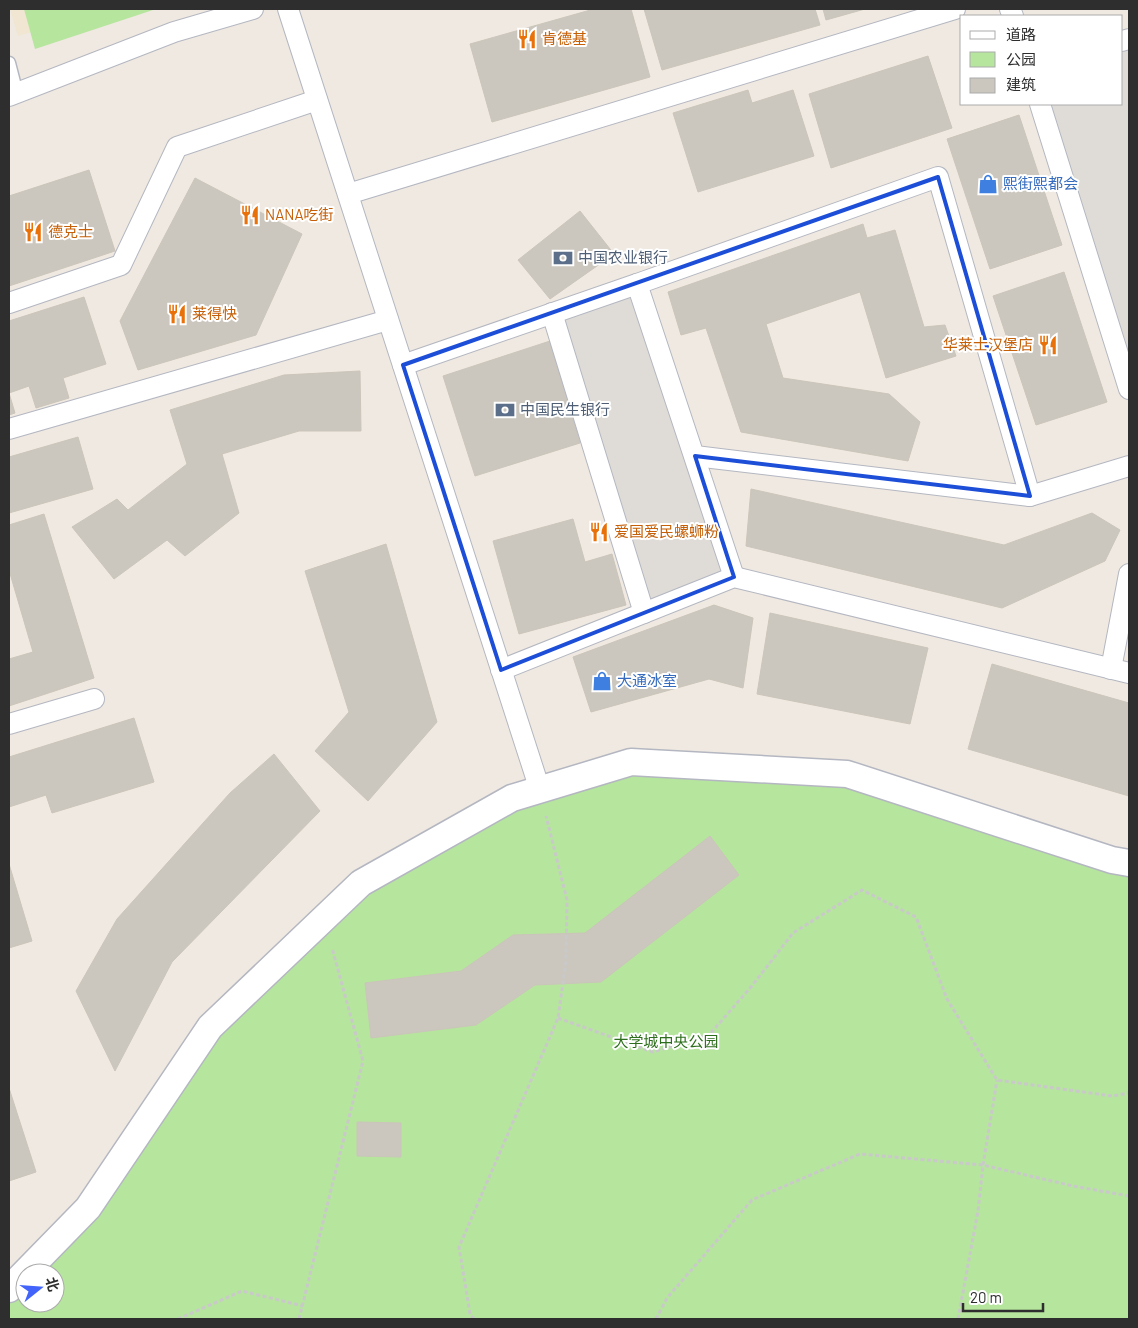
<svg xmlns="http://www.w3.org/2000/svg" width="1138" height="1328" viewBox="0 0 1138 1328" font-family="Barlow,'Noto Sans SC',sans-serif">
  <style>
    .education { fill: #f0e6d1 }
    .green { fill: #b6e59e; fill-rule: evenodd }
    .plaza { fill: #dfdcd8 }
    .building { fill: #cbc7bf; stroke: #cbc5ba }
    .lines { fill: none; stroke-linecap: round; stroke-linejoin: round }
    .service-casing { stroke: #b4b7c1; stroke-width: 15 }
    .pedestrian-casing { stroke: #b4b7c1; stroke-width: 22 }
    .minor-casing { stroke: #b4b7c1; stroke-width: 29 }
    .path { stroke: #c9c9c9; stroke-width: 3; stroke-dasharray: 4 2.5; stroke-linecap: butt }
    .service { stroke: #fff; stroke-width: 12 }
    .pedestrian { stroke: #fff; stroke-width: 20 }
    .minor { stroke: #fff; stroke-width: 26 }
    .marked { fill: none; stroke: #1d4ed8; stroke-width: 4; stroke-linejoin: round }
    .labels { text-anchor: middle; stroke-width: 4; stroke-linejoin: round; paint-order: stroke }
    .food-label { font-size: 15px; fill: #c56008; stroke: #fff; text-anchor: start }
    .shop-label { font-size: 15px; fill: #366cbe; stroke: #fff; text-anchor: start }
    .service-label { font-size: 15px; fill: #4e5e75; stroke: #fff; text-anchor: start }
    .park-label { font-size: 15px; fill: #2c6e1b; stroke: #fff }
  </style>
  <rect width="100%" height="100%" fill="#efe9e1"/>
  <polygon class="education" points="10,9 110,9 18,36"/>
  <g class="green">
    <polygon points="24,9 156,9 35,49"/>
    <path d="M631,762L847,774L1129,863V1319H9V1289L88,1208L210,1027L361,883L512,798ZM25,1273H55V1303H25Z"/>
  </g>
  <g class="plaza">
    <polygon points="1129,39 1129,389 1040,104 1122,104 1122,41"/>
    <polygon points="637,284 734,577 644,613 552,313"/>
  </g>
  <g class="building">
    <polygon points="594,9 631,9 650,77 492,122 470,44"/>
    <polygon points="644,9 815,9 820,25 662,70"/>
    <polygon points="823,9 865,9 826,20"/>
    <polygon points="928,56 952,128 831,168 809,94"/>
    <polygon points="748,90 752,103 793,90 814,156 698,192 673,113"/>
    <polygon points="1019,115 1062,245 990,269 947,139"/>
    <polygon points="89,170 115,251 9,286 9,196"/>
    <polygon points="195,178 302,234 256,335 138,370 120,321"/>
    <polygon points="580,211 614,254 550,299 518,260"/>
    <polygon points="863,224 867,238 895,230 924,327 945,325 956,356 886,378 860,292 766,324 783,378 889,394 920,422 908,461 741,432 706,328 681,335 668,292"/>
    <polygon points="1064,272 1107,402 1036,425 993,296"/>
    <polygon points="84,297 106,364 63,378 69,398 36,408 29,386 9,393 15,413 9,415 9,321"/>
    <polygon points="550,341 580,443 475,476 443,376"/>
    <polygon points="360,371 361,431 299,431 222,454 239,513 185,556 167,540 114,579 72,527 117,499 128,510 187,464 170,410 284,375"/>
    <polygon points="78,437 93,489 9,513 9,457"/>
    <polygon points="751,489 1004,545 1092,513 1120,530 1105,561 1002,608 746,546"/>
    <polygon points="44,514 94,678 9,706 9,659 33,652 9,570 9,525"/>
    <polygon points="573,519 585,562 612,554 626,605 519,634 493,541"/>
    <polygon points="386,544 437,722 368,801 315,751 349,712 305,571"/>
    <polygon points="714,605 753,618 743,688 709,679 591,712 573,657"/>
    <polygon points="770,613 928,648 910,724 757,694"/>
    <polygon points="992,664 1129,703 1129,796 968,749"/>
    <polygon points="134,718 154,782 52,813 46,795 9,807 9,757"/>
    <polygon points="274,754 320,811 172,962 115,1071 76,991 117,919 230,793"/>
    <polygon points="710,836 739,875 601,982 535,985 476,1025 371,1038 365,983 461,971 513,935 585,933"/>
    <polygon points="9,864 32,941 9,948"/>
    <polygon points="9,1088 36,1172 9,1181"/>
    <polygon points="357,1122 401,1123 401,1157 357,1156"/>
  </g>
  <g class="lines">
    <defs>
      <polyline id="service" points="9,63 17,94"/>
      <g id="pedestrian">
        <polyline points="288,9 540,790"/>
        <polyline points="1010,9 1013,16"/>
        <polyline points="1122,41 1129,39"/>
        <polyline points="9,96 174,32 253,9"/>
        <polyline points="1040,104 1129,389"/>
        <polyline points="348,194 955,9"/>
        <polyline points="9,303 121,265 177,147 317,100"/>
        <polyline points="552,313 644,613"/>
        <polyline points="403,365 637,284"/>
        <polyline points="9,429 388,320"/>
        <polyline points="695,456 1030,496 1129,466"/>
        <polyline points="734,577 637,284 938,177 1030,496"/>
        <polyline points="1111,669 1129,574"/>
        <polyline points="501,670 734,577 1129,673"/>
        <polyline points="9,724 94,699"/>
      </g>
      <polyline id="minor" points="9,1289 88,1208 210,1027 361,883 512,798 631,762 847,774 1112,860 1129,863"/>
    </defs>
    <use href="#service" class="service-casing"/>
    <use href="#pedestrian" class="pedestrian-casing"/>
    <use href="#minor" class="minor-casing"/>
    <g class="path">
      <polyline points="558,1018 653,1052 709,1035 751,987 793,933 862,890 916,917 947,999 997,1080 1112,1096 1129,1093"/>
      <polyline points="178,1319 242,1291 303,1306"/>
      <polyline points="299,1319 363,1061 332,948"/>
      <polyline points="474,1319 470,1314 459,1247 558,1018 566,961 567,900 546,816"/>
      <polyline points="656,1319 667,1298 752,1200 860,1154 983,1165 1073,1186 1129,1196"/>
      <polyline points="958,1319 978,1211 983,1165 997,1080"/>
    </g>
    <use href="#service" class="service"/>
    <use href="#pedestrian" class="pedestrian"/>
    <use href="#minor" class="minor"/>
  </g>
  <path class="marked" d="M938,177L1030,496L695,456L734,577L501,670L403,365Z"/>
  <defs>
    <symbol id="restaurant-bare" viewBox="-9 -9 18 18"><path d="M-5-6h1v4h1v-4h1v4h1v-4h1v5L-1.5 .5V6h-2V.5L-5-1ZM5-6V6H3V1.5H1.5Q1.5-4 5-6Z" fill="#e8710a" stroke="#fff" stroke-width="2.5" paint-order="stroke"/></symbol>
    <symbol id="shop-bare" viewBox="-9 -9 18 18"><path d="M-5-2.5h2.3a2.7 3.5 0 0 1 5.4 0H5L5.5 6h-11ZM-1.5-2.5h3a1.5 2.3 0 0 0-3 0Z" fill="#3f7fe0" stroke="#fff" stroke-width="2.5" paint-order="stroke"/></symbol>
    <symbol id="bank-bare" viewBox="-9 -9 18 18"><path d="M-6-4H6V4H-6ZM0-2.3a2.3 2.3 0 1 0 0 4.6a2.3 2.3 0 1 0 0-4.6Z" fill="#5c6f8a" stroke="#fff" stroke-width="2.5" paint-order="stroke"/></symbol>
  </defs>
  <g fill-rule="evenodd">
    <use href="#restaurant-bare" x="513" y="25" width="28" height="28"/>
    <use href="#shop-bare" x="974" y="170" width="28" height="28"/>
    <use href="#restaurant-bare" x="236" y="201" width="28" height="28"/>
    <use href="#restaurant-bare" x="19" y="218" width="28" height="28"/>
    <use href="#bank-bare" x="549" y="244" width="28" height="28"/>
    <use href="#restaurant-bare" x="163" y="300" width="28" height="28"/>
    <use href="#restaurant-bare" x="1034" y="331" width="28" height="28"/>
    <use href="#bank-bare" x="491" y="396" width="28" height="28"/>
    <use href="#restaurant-bare" x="585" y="518" width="28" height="28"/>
    <use href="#shop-bare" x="588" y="667" width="28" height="28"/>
  </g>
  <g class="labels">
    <g class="food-label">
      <text x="542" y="44">肯德基</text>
      <text x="265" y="220">NANA吃街</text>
      <text x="48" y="237">德克士</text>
      <text x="192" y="319">莱得快</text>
      <text x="1033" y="350" text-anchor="end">华莱士汉堡店</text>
      <text x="614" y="537">爱国爱民螺蛳粉</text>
    </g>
    <g class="shop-label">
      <text x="1003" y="189">熙街熙都会</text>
      <text x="617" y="686">大通冰室</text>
    </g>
    <g class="service-label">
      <text x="578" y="263">中国农业银行</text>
      <text x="520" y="415">中国民生银行</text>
    </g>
    <g class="park-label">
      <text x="666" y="1047">大学城中央公园</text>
    </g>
  </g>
  <rect width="1138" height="1328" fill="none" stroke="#2e2e2e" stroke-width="20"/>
  <rect x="960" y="15" width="162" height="90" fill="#ffffff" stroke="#ababab"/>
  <rect x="970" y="31" width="25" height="8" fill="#ffffff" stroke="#ababab"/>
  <text x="1006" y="40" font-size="15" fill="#2e2e2e">道路</text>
  <rect x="970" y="52" width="25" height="15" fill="#b6e59e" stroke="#ababab"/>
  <text x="1006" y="65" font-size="15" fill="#2e2e2e">公园</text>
  <rect x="970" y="78" width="25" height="15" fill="#cbc7bf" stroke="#ababab"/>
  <text x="1006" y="90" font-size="15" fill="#2e2e2e">建筑</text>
  <g transform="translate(40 1288) rotate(73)"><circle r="24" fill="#ffffff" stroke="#ababab"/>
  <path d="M0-4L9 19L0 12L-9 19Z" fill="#4264fb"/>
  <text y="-8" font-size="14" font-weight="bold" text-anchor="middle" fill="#2e2e2e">北</text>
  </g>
  <path d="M963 1303v8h80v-8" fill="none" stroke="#2e2e2e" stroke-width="2.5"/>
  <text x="970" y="1303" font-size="15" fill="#2e2e2e" stroke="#ffffff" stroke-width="4" paint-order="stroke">20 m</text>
</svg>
